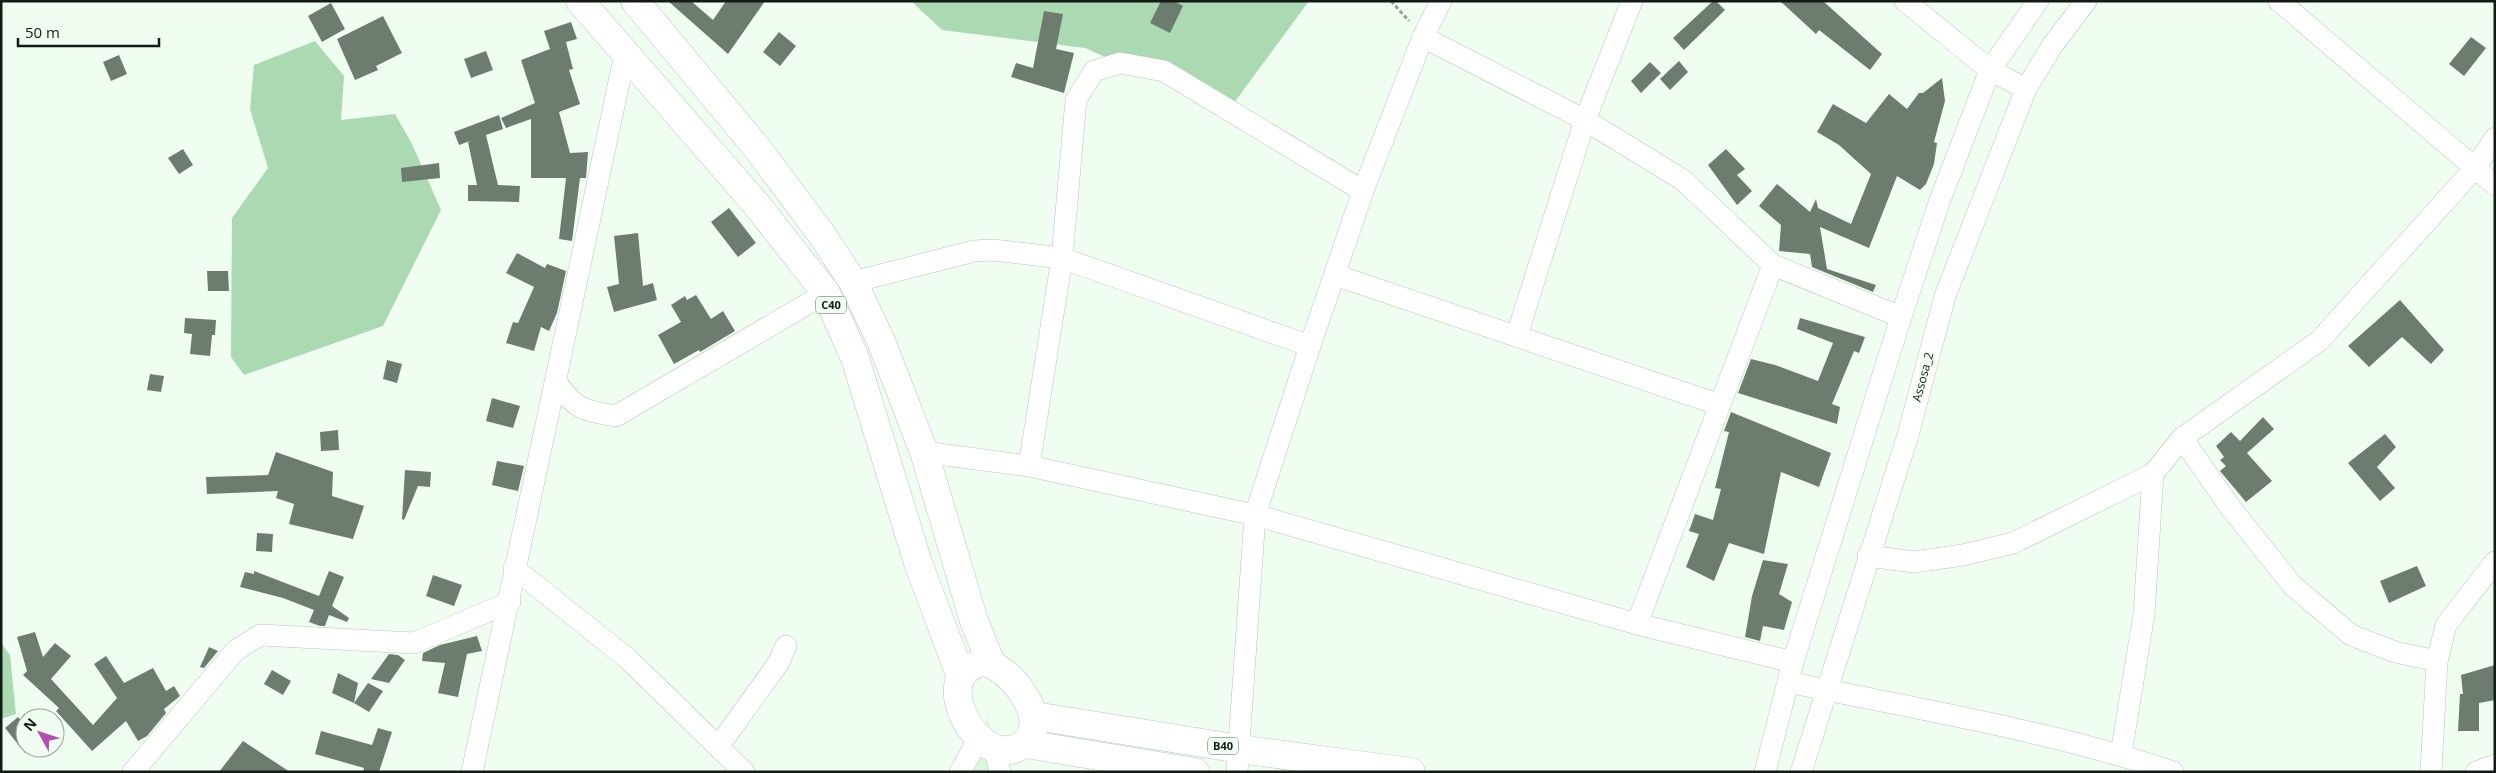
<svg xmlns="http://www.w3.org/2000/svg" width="2496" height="773" viewBox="0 0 2496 773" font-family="'Open Sans',sans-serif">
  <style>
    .built { fill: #ddf6e0 }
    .forest { fill: #abd9b1 }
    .building { fill: #6c7c6e }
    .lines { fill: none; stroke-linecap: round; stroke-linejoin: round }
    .minor-casing { stroke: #b5c7b7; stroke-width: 22 }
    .highway-casing { stroke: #b5c7b7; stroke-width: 29 }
    .path { stroke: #96a197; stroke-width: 3; stroke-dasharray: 4 2.5; stroke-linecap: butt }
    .minor { stroke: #fff; stroke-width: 21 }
    .highway { stroke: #fff; stroke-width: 28 }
    .labels { text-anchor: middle; stroke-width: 4.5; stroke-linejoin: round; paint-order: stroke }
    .shield { fill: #effef1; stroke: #565f57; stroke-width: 1 }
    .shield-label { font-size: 11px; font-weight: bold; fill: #141b15 }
    .street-label { font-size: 12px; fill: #141b15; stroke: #effef1 }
  </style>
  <rect width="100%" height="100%" fill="#effef1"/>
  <polygon class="built" points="988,717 1000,772 962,772"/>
  <g class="forest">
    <polygon points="911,1 1309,1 1228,111 1085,48 942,30"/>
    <polygon points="315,41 344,76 341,120 395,114 412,144 441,210 383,326 244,375 231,357 232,218 268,168 250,109 254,65"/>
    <polygon points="1,643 10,655 16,714 1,719"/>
  </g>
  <g class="building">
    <polygon points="668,1 691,1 713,20 726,1 765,1 728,54"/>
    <polygon points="1161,1 1174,1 1183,6 1170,33 1150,23"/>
    <polygon points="1713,1 1716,1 1725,10 1684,50 1673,38"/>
    <polygon points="1780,1 1823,1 1882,54 1870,70 1819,30 1816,34"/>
    <polygon points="331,3 345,29 322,42 308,16"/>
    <polygon points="1044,11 1063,14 1056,49 1074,53 1064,93 1011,77 1016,63 1033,68"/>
    <polygon points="383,16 402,53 376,66 378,70 355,80 337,39"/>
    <polygon points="571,22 577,39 566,42 573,69 569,70 580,104 559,112 570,153 588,152 586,178 580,178 572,241 559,239 566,178 531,178 531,119 506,128 501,118 535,103 521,60 550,49 544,31"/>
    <polygon points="779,32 796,46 780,66 763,52"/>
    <polygon points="2471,37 2486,48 2464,76 2449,64"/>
    <polygon points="486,51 493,70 471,78 464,59"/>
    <polygon points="119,55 127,74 111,81 103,62"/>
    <polygon points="1679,61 1688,72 1670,90 1660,79"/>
    <polygon points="1650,62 1661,73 1641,93 1631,81"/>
    <polygon points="1942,78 1945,101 1934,142 1937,143 1934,164 1926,184 1920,190 1897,176 1869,248 1820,227 1827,269 1876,285 1873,292 1812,267 1810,254 1779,251 1781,225 1759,206 1777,184 1810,212 1816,199 1818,208 1851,224 1871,174 1839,145 1817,132 1833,104 1866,123 1889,94 1907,109 1919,93 1923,93"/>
    <polygon points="499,115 503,129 486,135 498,185 520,186 519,202 468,201 468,185 477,185 468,142 471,141 470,141 459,145 454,132"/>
    <polygon points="183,149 193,165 179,174 168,158"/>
    <polygon points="1726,149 1745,169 1737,175 1752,191 1737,205 1708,165"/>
    <polygon points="439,163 440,178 402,182 401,168"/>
    <polygon points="729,208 756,243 738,257 711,222"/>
    <polygon points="638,233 643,286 653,283 657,300 614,312 607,287 619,284 614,236"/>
    <polygon points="517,253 545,268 547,264 566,271 557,313 549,331 541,327 534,351 506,343 513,322 518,323 534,287 506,273"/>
    <polygon points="207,271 228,271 229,291 208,291"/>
    <polygon points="696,295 711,319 723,311 735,331 700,352 699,350 674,364 658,335 681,322 671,305 685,296 687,300"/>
    <polygon points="2400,300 2444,350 2431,364 2402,337 2369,367 2348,346"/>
    <polygon points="185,318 216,320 215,335 212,335 210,356 190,354 192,334 184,333"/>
    <polygon points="1800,318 1865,337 1859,353 1854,351 1832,404 1840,407 1837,424 1738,393 1751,359 1775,365 1818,381 1833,343 1797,329"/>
    <polygon points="387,360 402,364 397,383 383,379"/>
    <polygon points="150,374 164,376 161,392 147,390"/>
    <polygon points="492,398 520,406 513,428 486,421"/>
    <polygon points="1731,412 1831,453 1819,487 1781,472 1764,554 1729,543 1714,581 1686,567 1699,534 1689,531 1695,514 1713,520 1721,489 1715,488 1729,432 1724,431"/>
    <polygon points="2263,417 2274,429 2247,453 2272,481 2246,502 2220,471 2226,466 2220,460 2224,457 2216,446 2231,432 2240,441"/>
    <polygon points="338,430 339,450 321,451 320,432"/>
    <polygon points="2385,434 2396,447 2377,467 2395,488 2380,501 2348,463"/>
    <polygon points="276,452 333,472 332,496 364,506 353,539 289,524 294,504 276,498 278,491 207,494 206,477 268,475"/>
    <polygon points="497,461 524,466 518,491 492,485"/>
    <polygon points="405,470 431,472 430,487 418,486 404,520 402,519"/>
    <polygon points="257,533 273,534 272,552 256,551"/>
    <polygon points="1763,560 1788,564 1779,594 1792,602 1784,630 1763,626 1760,641 1745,637 1752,596"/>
    <polygon points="2417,566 2426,586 2389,603 2380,581"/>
    <polygon points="254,571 319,596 329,571 344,577 332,606 349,618 347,622 329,615 325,626 320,626 309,622 314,610 283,598 240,587 245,572 254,574"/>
    <polygon points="433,575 462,585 454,606 426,596"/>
    <polygon points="35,632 43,657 55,643 71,656 51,679 93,725 117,698 94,664 106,656 124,683 153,668 166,691 174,686 180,696 164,709 166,713 147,736 138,741 126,721 92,751 56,711 59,708 23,675 27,671 17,637"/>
    <polygon points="477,636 482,651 467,654 458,697 438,693 445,663 422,661 423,653 440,645"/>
    <polygon points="209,647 218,651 204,668 200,667"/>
    <polygon points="389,654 398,655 405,660 389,683 371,679"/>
    <polygon points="2495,665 2495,700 2479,703 2479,731 2458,731 2460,694 2463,694 2461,675"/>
    <polygon points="272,670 291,681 283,695 264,684"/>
    <polygon points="338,673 358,683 354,703 332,693"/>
    <polygon points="368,683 383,691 369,712 354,703"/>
    <polygon points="18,717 25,725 25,753 5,728"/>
    <polygon points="378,728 392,732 379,772 363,772 364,768 315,754 321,731 372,745"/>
    <polygon points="243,741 290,772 219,772"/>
  </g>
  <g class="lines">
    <defs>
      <g id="minor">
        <polyline points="1905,1 1990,70 2026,89"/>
        <polyline points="2279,1 2495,185"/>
        <polyline points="1423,37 1585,120 1683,180 1773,265 1637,624"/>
        <polyline points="1773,265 1901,317"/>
        <polyline points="1335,275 1720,405"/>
        <polyline points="853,282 974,251 993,250 1062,258 1310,346"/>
        <polyline points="1517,335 1585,120 1632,1"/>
        <path d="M556,382C576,410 583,410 616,416L826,293"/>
        <polyline points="2182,438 2230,507 2292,585 2351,635 2395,652 2437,661"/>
        <polyline points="924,452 1029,466 1255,515 1637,624 1793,662"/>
        <polyline points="1029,466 1062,258 1076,100 1094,71 1120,63 1164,71 1363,191"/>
        <polyline points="1868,556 1914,562 1963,555 2013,543 2153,474 2182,438 2319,341 2475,168 2495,138"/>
        <polyline points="514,568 628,659 744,772"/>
        <path d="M1788,682C1916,709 2048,730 2173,772"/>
        <polyline points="718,747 779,662 786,646"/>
        <polyline points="996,754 1000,772"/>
        <polyline points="2121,754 2144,614 2153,474"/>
        <polyline points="133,772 235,651 260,635 414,643 510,602"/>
        <polyline points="472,772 625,54"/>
        <polyline points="960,772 978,740"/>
        <polyline points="1237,772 1255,515 1310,346 1363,191 1423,37 1441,1"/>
        <polyline points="1765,772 1793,662 1901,317 1940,200 1990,70 2038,1"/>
        <polyline points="1801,772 1908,435 1945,296 2026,89 2052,46 2086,1"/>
        <polyline points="2431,772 2437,661 2446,625 2495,562"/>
        <polyline points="2476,772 2495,765"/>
      </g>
      <g id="highway">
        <polyline points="580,1 756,204 826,293 855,358 918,563 961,677"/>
        <polyline points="635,1 757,148 822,235 853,282 881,341 924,452 974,621 991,663"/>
        <path d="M983,662C1009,666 1048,715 1028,740C996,773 954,720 958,687C959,673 971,665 983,662Z"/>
        <polyline points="1035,716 1240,749 1411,772"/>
        <polyline points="1026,744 1195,772"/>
      </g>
    </defs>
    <use href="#minor" class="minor-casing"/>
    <use href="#highway" class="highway-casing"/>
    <polyline class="path" points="1391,1 1409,21"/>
    <use href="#minor" class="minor"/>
    <use href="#highway" class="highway"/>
  </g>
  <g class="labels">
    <g class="shield">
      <rect x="816" y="296.5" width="30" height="17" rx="4"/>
      <rect x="1208" y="737.5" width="30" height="17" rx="4"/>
    </g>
    <g class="shield-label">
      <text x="831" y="309">C40</text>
      <text x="1223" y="750">B40</text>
    </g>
    <g class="street-label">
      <text transform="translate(1923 377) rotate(-75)" y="4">Assosa_2</text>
    </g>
  </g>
  <rect width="2496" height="773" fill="none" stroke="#141b15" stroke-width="5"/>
  <g transform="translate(40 733) rotate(310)"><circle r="24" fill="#effef1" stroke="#97a399"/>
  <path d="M0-4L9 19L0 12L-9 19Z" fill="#b44eb3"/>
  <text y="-8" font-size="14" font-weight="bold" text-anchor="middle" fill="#141b15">N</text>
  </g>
  <path d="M18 38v8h141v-8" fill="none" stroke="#141b15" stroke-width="2.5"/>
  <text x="25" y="38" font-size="15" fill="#141b15" stroke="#effef1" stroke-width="4" paint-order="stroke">50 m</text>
</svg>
